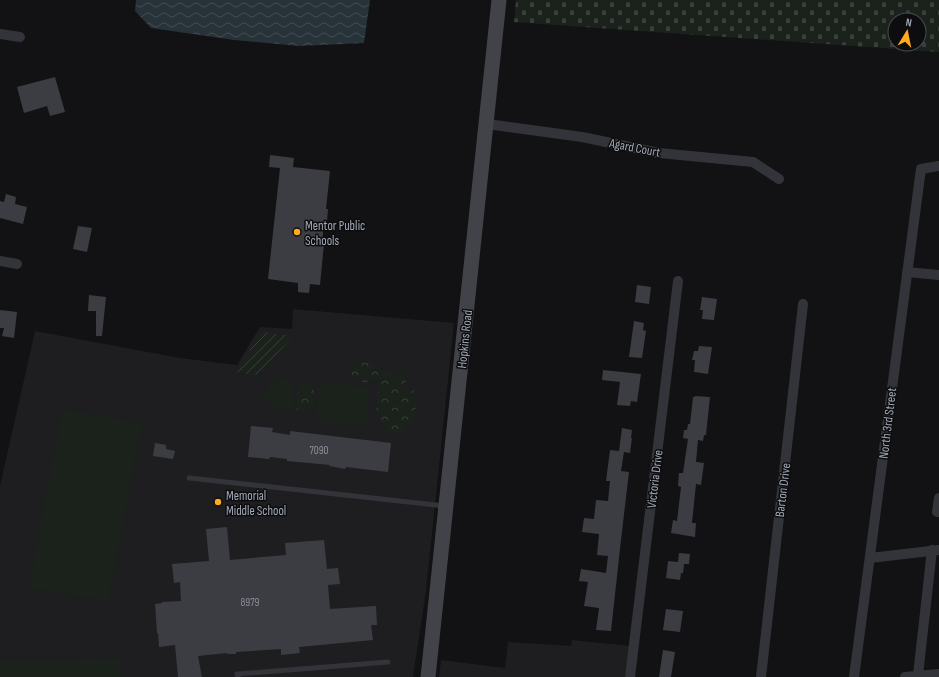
<svg xmlns="http://www.w3.org/2000/svg" width="939" height="677" viewBox="0 0 939 677" font-family="'Sofia Sans Condensed',sans-serif">
  <style>
    .built { fill: #1e1e21 }
    .grass { fill: #1a221b }
    .cemetery { fill: url(#cemetery-stones); fill-rule: evenodd }
    .park { fill: url(#park-crowns) }
    .garden { fill: url(#garden-furrows) }
    .water { fill: url(#water-waves) }
    .building { fill: #3c3d42 }
    .lines { fill: none; stroke-linecap: round; stroke-linejoin: round }
    .lane { stroke: #333439; stroke-width: 5 }
    .street { stroke: #333439; stroke-width: 10 }
    .secondary { stroke: #414349; stroke-width: 15 }
    .poi-dot { fill: #ffaa1f; stroke: #0d0d0f; stroke-width: 1.5 }
    .labels { text-anchor: middle; stroke-width: 3; stroke-linejoin: round; paint-order: stroke }
    .number-label { font-size: 11px; fill: #888e99 }
    .street-label { font-size: 13px; fill: #a2a9b6; stroke: #0d0d0f }
    .poi-label { font-size: 13px; fill: #a2a9b6; stroke: #0d0d0f; text-anchor: start }
  </style>
  <defs>
    <pattern id="cemetery-stones" width="16" height="16" patternUnits="userSpaceOnUse"><rect width="16" height="16" fill="#1a221b"/><path d="M2 7V4a2 2 0 0 1 4 0v3zM10 15v-3a2 2 0 0 1 4 0v3z" fill="#383f3a"/></pattern>
    <pattern id="park-crowns" width="20" height="18" patternUnits="userSpaceOnUse"><rect width="20" height="18" fill="#1a221b"/><path d="M2 6a3 3 0 1 1 6 0M12 15a3 3 0 1 1 6 0" fill="none" stroke="#383f3a"/></pattern>
    <pattern id="garden-furrows" width="10" height="10" patternUnits="userSpaceOnUse"><rect width="10" height="10" fill="#1a221b"/><path d="M-1 1l2-2M0 10L10 0M9 11l2-2" fill="none" stroke="#383f3a"/></pattern>
    <pattern id="water-waves" width="16" height="10" patternUnits="userSpaceOnUse"><rect width="16" height="10" fill="#273239"/><path d="M0 5q4-4 8 0t8 0" fill="none" stroke="#434d53"/></pattern>
  </defs>
  <rect width="100%" height="100%" fill="#121214"/>
  <g class="built">
    <polygon points="293,309 454,323 426,591 413,677 0,677 0,486 35,331 180,358 237,365 260,327 292,329"/>
    <polygon points="572,640 630,646 625,677 439,677 441,660 505,668 508,642 571,646"/>
  </g>
  <g class="grass">
    <path d="M283,378L295,379L293,409L288,412L260,399C266,389 272,382 283,378Z"/>
    <polygon points="320,382 370,387 367,427 316,422"/>
    <polygon points="62,409 142,423 108,601 29,588"/>
    <polygon points="120,658 120,677 0,677 0,661"/>
  </g>
  <path class="cemetery" d="M516,0H939V52L514,22ZM895,20H919V44H895Z"/>
  <g class="park">
    <path d="M361,362L374,364L379,368L395,376L401,374C407,377 406,383 406,390L417,391L414,425L407,423L406,429L403,433C386,434 384,424 376,413L378,391L381,389L377,380L375,378C365,385 358,383 351,374C352,367 355,365 361,362Z"/>
    <path d="M304,384L310,385L314,388C312,402 318,414 297,410L296,399L300,387Z"/>
  </g>
  <polygon class="garden" points="263,332 293,336 258,375 234,372"/>
  <polygon class="water" points="136,0 370,0 364,43 299,46 234,40 151,28 135,11"/>
  <g class="building">
    <polygon points="55,77 65,112 50,116 47,106 24,113 17,87"/>
    <polygon points="270,155 294,158 293,167 330,171 326,209 328,209 327,222 324,222 322,244 324,244 320,285 310,284 309,293 298,292 298,283 268,279 280,168 269,167"/>
    <polygon points="6,194 16,197 15,204 27,207 23,224 0,218 0,201 4,202"/>
    <polygon points="78,226 92,228 87,252 73,249"/>
    <polygon points="637,285 651,287 649,304 635,302"/>
    <polygon points="89,295 106,297 102,336 96,336 96,311 88,311"/>
    <polygon points="702,297 717,299 714,320 702,319 703,310 700,310"/>
    <polygon points="0,310 17,312 14,338 2,336 4,328 0,328"/>
    <polygon points="634,321 644,323 643,330 646,331 642,358 629,357"/>
    <polygon points="699,346 712,347 708,374 694,372 695,360 692,360 694,351 698,351"/>
    <polygon points="603,370 641,374 637,402 631,401 630,406 617,405 620,382 602,380"/>
    <polygon points="695,396 710,397 706,435 704,435 703,441 698,440 696,462 704,463 701,485 696,484 692,523 696,523 695,537 671,533 673,520 677,521 681,487 678,486 679,473 683,473 688,439 683,438 684,430 687,430 688,424 690,424 693,397 695,397"/>
    <polygon points="251,426 273,428 272,432 290,435 290,431 391,443 388,472 346,467 345,469 329,466 330,465 287,461 287,459 270,457 269,459 248,457"/>
    <polygon points="622,428 632,430 631,438 632,438 630,453 624,452 621,471 629,472 621,540 611,631 596,630 599,608 584,606 588,582 579,581 581,569 606,573 608,556 597,555 599,534 582,532 584,518 594,519 596,500 608,501 610,481 606,481 610,450 619,451"/>
    <polygon points="155,443 166,445 166,449 175,451 173,459 153,456"/>
    <polygon points="227,527 230,560 286,555 285,543 324,540 327,569 338,568 340,584 328,585 330,609 376,606 377,625 371,625 373,640 299,647 300,653 281,655 281,649 236,652 236,654 227,654 227,653 198,656 202,677 178,677 175,645 159,647 158,633 157,633 155,604 162,603 162,602 181,601 180,582 174,583 172,564 209,561 206,529"/>
    <polygon points="679,553 690,554 689,564 684,564 683,573 681,573 680,580 666,578 668,561 678,562"/>
    <polygon points="666,609 683,611 680,632 663,630"/>
    <polygon points="663,650 675,652 671,677 659,677"/>
  </g>
  <g class="lines">
    <g class="lane">
      <polyline points="189,478 445,506"/>
      <polyline points="238,677 237,674 388,662"/>
    </g>
    <g class="street">
      <polyline points="0,34 20,37"/>
      <polyline points="487,124 582,137 659,153 753,162 779,179"/>
      <polyline points="0,261 17,264"/>
      <polyline points="907,272 939,275"/>
      <polyline points="939,498 937,512 939,512"/>
      <polyline points="870,558 939,550"/>
      <polyline points="918,675 932,550"/>
      <polyline points="630,677 678,281"/>
      <polyline points="761,677 803,304"/>
      <polyline points="854,677 920,176 921,169 939,166"/>
      <polyline points="905,677 939,674"/>
    </g>
    <polyline class="secondary" points="428,677 499,0"/>
  </g>
  <g class="poi-dot">
    <circle cx="297" cy="232" r="4"/>
    <circle cx="218" cy="502" r="4"/>
  </g>
  <g class="labels">
    <g class="number-label">
      <text x="319" y="454">7090</text>
      <text x="250" y="606">8979</text>
    </g>
    <g class="street-label">
      <text transform="translate(635 147) rotate(11)" y="5">Agard Court</text>
      <text transform="translate(464 339) rotate(-84)" y="5">Hopkins Road</text>
      <text transform="translate(887 423) rotate(-83)" y="5">North 3rd Street</text>
      <text transform="translate(654 479) rotate(-83)" y="5">Victoria Drive</text>
      <text transform="translate(782 490) rotate(-83)" y="5">Barton Drive</text>
    </g>
    <g class="poi-label">
      <text x="305" y="230">Mentor Public<tspan x="305" dy="15">Schools</tspan></text>
      <text x="226" y="500">Memorial<tspan x="226" dy="15">Middle School</tspan></text>
    </g>
  </g>
  <g transform="translate(907 32) rotate(10)"><circle r="19" fill="#0d0d0f" stroke="#494b52"/>
  <path d="M0-3L7 15L0 10L-7 15Z" fill="#ffaa1f"/>
  <text y="-6" font-size="11" font-weight="bold" text-anchor="middle" fill="#a2a9b6">N</text>
  </g>
</svg>
